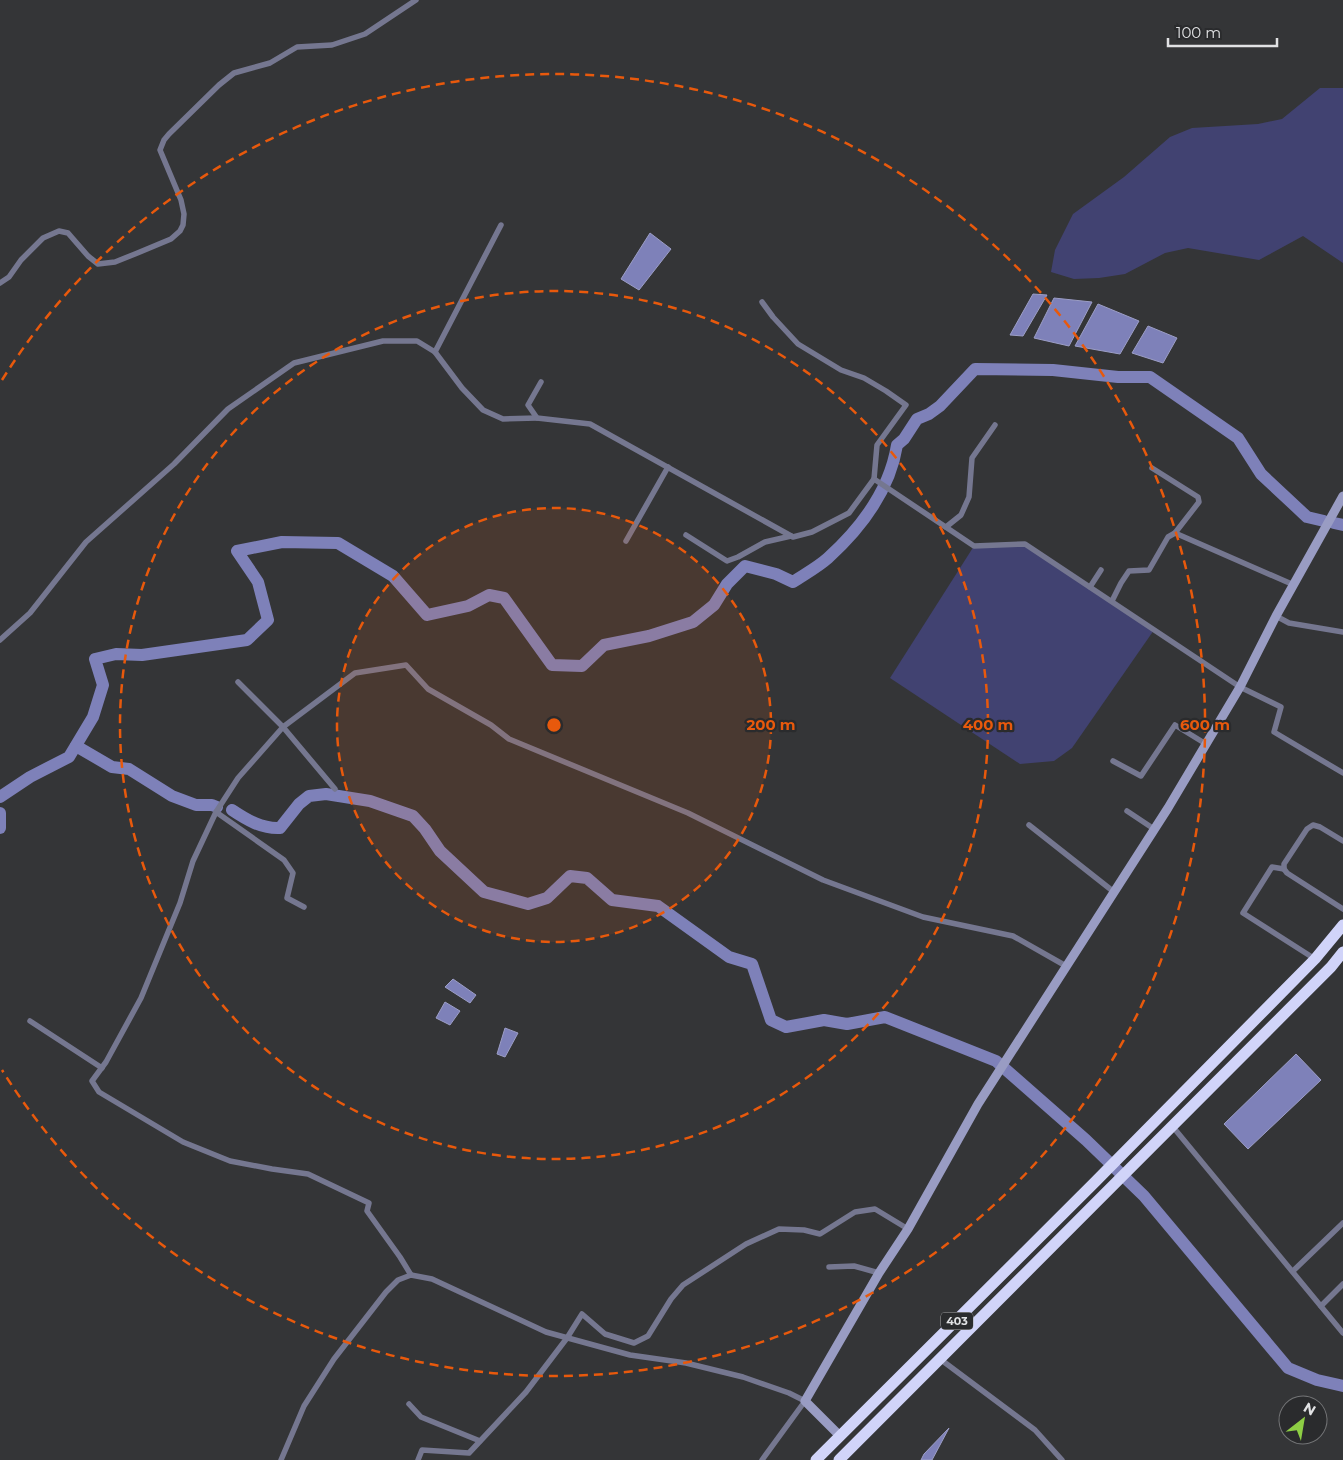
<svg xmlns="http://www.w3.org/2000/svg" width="1343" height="1460" viewBox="0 0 1343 1460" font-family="Montserrat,sans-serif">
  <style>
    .green { fill: #414271 }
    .water { fill: #7e81b9; stroke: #9c9ec6 }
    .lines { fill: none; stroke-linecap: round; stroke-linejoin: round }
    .river { stroke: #7e81b9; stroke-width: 12 }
    .street { stroke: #757790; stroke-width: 5.5 }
    .secondary { stroke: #999cc3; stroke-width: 9 }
    .highway { stroke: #d1d4f9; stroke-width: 11 }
    .ring { fill: none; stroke: #e8590c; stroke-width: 2.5; stroke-dasharray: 9 6 }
    .labels { text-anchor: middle; stroke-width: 4.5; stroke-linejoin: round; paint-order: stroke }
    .shield { fill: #2a2b2d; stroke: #aaabad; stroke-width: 1 }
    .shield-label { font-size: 11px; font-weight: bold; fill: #e1e2e4 }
    .centre { fill: #e8590c; stroke: #2a2b2d; stroke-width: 2.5 }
    .ring-label { font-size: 15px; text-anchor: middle; font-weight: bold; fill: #e8590c; stroke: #2a2b2d; stroke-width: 4.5; stroke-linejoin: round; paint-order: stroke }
  </style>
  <rect width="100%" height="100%" fill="#343537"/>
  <g class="green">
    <polygon points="1320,88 1343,88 1343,263 1303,236 1259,260 1188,248 1165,253 1125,274 1099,278 1074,279 1051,272 1055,250 1073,214 1124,177 1170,137 1192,128 1258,124 1282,119"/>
    <polygon points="1025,544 1154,630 1072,748 1054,761 1020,764 890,678 974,546"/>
  </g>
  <g class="water">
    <polygon points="650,233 671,249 639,290 621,279"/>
    <polygon points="1033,294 1047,295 1023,336 1010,335"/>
    <polygon points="1054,298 1092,302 1069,346 1034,338"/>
    <polygon points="1098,304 1139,321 1120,354 1075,346"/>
    <polygon points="1148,326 1177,338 1163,363 1132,353"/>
    <polygon points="453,979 476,995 470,1003 445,987"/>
    <polygon points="445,1002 460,1011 450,1025 436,1018"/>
    <polygon points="505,1028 518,1033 505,1057 497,1054"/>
    <polygon points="1296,1054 1321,1080 1248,1149 1224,1124"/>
    <polygon points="949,1428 932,1460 921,1460 924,1454"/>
  </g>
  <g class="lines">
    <g class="river">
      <polyline points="1334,523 1343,525"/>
      <polyline points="76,746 112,767 129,769 172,796 196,805 212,805 217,807"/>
      <path d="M0,797L30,777L69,757L93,717L103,685L95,659L116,654L142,655L247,640L268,620L258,582L237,551L282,542L338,543L393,576L427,615L468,606L489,595L504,598L552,665L582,666L604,645L649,636L693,622L714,605L727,584L745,566L776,574L793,582C805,574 818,567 828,558C861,528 890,489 897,445L904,439L917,419L929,414L940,406L975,369L1053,370L1118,377H1150L1238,438L1261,474L1307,517L1324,521"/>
      <path d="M232,810C247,820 262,829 280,828L299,804L309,796L326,794L370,801L413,816L425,829L440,851L484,892L528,904L547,898L570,876L587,878L612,900L658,906L729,957L752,964L771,1020L786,1027L824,1020L847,1024L885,1017L996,1061L1086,1140L1144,1196L1288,1368L1317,1380L1343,1386"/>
      <polyline points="0,813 0,828"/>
    </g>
    <g class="street">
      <polyline points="0,283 9,277 21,260 43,238 59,231 68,233 88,256 98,264 115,262 135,254 171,239 180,231 183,225 184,214 181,200 160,150 164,140 169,134 219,85 234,73 270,63 297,47 332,45 365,34 416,0"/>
      <polyline points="762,302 773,317 798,344 841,370 864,378 886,391 906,405 877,445 874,479 974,546 1025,544 1240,687 1281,707 1274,732 1343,773"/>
      <polyline points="435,352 501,225"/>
      <polyline points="541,382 528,405 537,418 590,424 793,537 812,532 849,513 874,479"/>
      <polyline points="1152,468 1198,497 1199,502 1175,533"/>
      <polyline points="946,527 961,515 969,497 972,458 995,425"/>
      <polyline points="686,535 727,561 738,557 765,542 791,536"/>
      <polyline points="626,541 668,467"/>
      <polyline points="1090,587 1101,570"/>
      <polyline points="1112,601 1121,583 1129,571 1149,570 1168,537 1175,533 1294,585"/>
      <polyline points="1276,616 1289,623 1343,632"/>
      <polyline points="0,640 30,613 86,542 174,464 228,409 294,363 383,341 417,341 435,352 462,388 483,410 503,419 537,418"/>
      <polyline points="238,682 283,727 335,789"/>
      <polyline points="1113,761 1141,776 1175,725 1206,744"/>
      <polyline points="1127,811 1154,829"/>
      <polyline points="216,812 284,860 293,873 287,898 304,907"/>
      <polyline points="1029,825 1114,892"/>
      <polyline points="1343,841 1320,827 1313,825 1307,829 1284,864 1284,869 1287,873 1343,909"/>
      <polyline points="1284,869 1272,867 1243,913 1315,959"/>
      <polyline points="30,1021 102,1068"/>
      <polyline points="1173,1127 1343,1333"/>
      <polyline points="829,1267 854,1266 879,1273"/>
      <polyline points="1293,1271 1343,1223"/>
      <polyline points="411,1275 400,1257 367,1211 369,1203 308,1174 272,1169 230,1161 183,1142 99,1092 92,1081 106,1062 141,998 180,903 193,861 216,812 238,778 283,727 355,673 406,665 428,689 491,725 509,739 688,813 823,880 923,917 1013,936 1066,966"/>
      <polyline points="1321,1306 1343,1284"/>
      <polyline points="940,1359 1035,1430 1062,1460"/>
      <polyline points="409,1404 421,1417 480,1441"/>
      <polyline points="281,1460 304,1406 334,1359 386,1292 398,1280 411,1275 432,1279 546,1332 630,1355 686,1363 743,1377 789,1393 805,1401 762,1460"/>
      <polyline points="418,1460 422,1450 469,1453 526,1392 567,1338 582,1314 605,1334 634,1343 648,1336 671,1299 683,1285 746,1244 779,1229 804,1230 820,1234 855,1212 875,1209 908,1229"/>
    </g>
    <polyline class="secondary" points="840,1436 805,1401 879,1273 908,1229 978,1104 1168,808 1240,687 1276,616 1343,496"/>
    <g class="highway">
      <polyline points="816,1460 1096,1181 1315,959 1343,925"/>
      <polyline points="839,1460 1331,967 1343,952"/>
    </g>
  </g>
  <circle cx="554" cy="725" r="217" fill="#e8590c" fill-opacity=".12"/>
  <g class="ring">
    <circle cx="554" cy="725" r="217"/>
    <circle cx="554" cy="725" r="434"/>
    <path d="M2 380A651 651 0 1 1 2 1070"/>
  </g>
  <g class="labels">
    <rect class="shield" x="941" y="1312.5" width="32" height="17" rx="4"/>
    <g class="shield-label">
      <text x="957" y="1325">403</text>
    </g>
  </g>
  <circle cx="554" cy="725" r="8" class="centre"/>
  <g class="ring-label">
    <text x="771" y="730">200 m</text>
    <text x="988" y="730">400 m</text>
    <text x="1205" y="730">600 m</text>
  </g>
  <g transform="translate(1303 1420) rotate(31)"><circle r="24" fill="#2a2b2d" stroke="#737476"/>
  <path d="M0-4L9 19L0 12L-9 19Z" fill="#8dce44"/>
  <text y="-8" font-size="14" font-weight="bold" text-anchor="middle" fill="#e1e2e4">N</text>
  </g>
  <path d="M1168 38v8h109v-8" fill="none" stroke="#e1e2e4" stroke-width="2.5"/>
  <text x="1176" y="38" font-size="15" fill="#e1e2e4" stroke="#2a2b2d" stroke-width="4" paint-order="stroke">100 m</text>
</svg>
